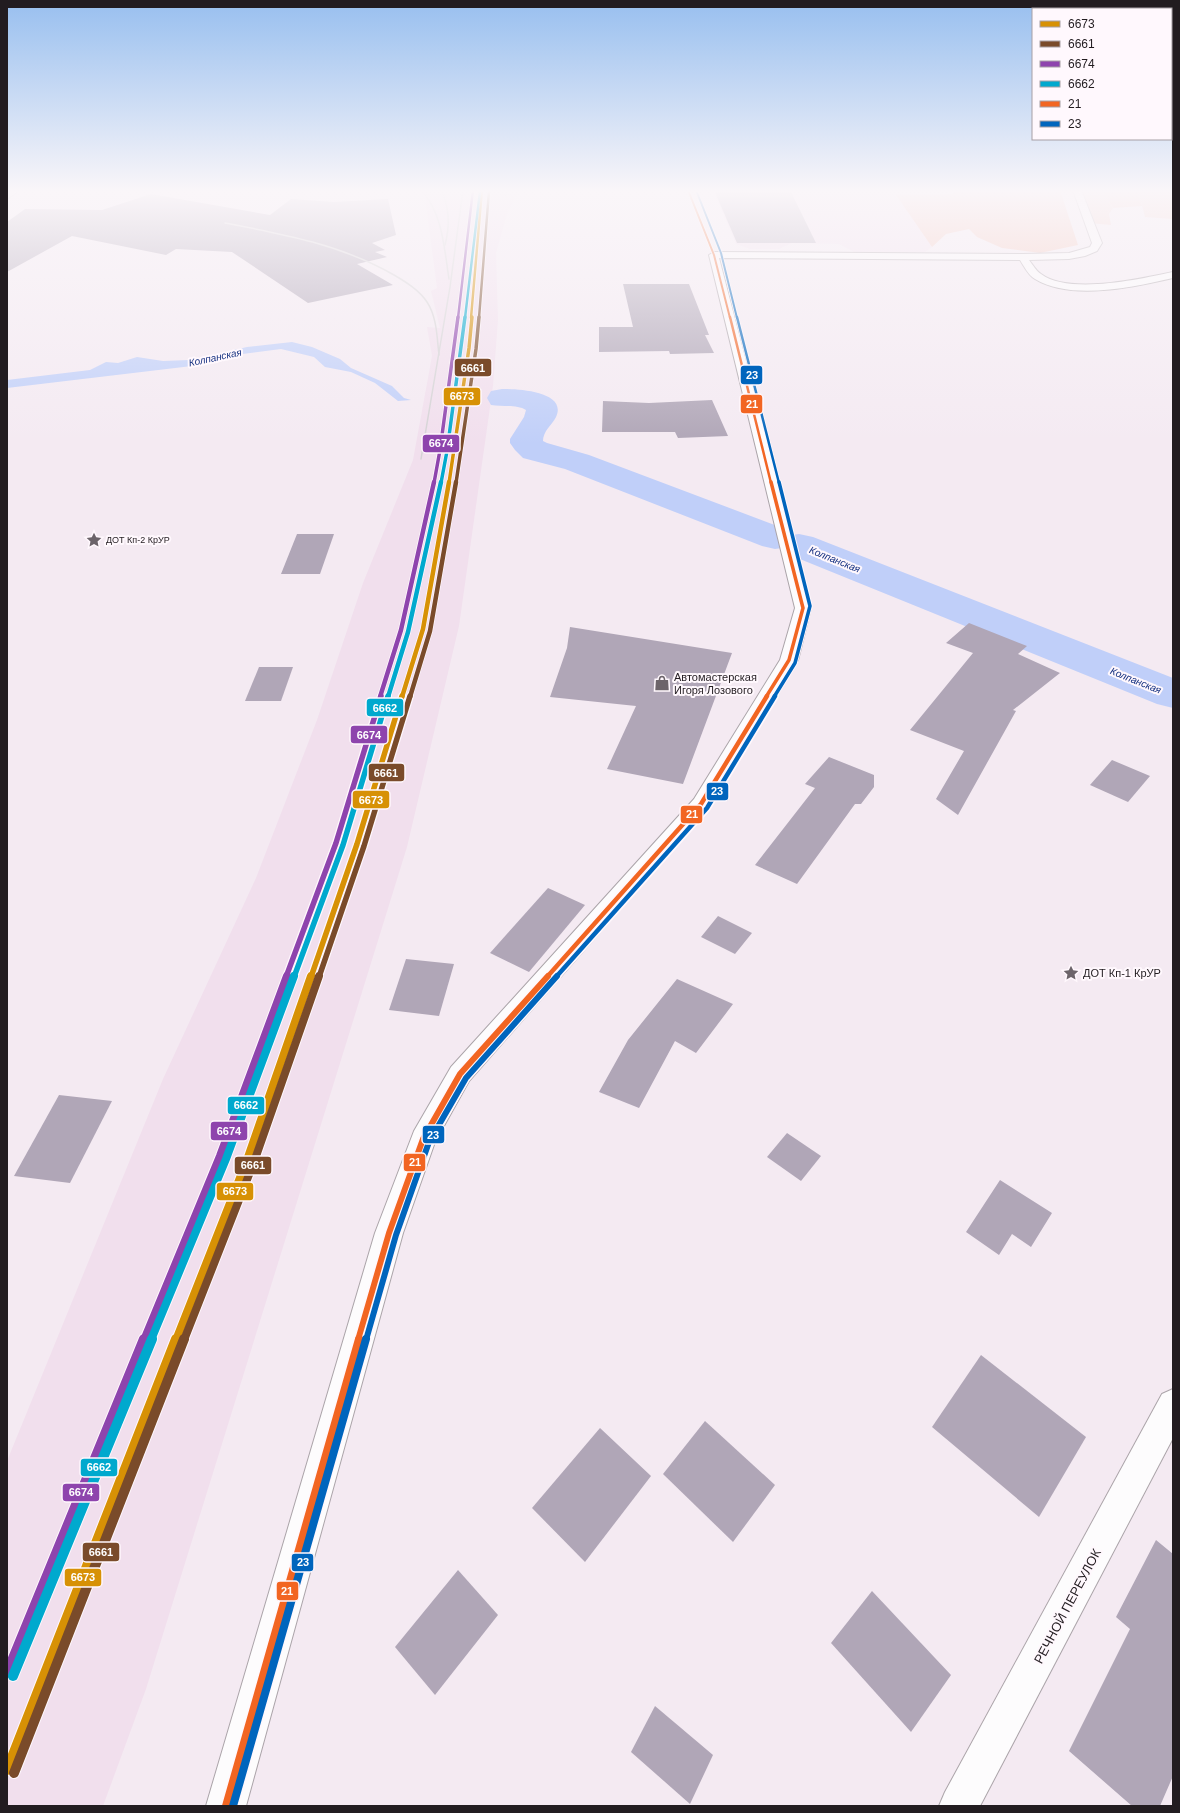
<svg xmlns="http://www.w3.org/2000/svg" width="1180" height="1813" viewBox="0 0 1180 1813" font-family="Arial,sans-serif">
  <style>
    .built { fill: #f1dfed }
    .green { fill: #f2cac0 }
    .forest { fill: #f3c1b4 }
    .water { fill: #c0cff9 }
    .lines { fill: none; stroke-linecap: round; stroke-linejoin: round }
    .stream { stroke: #c0cff9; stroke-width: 6 }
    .river { fill: #c0cff9; fill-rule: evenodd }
    .building { fill: #b0a6b7 }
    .minor-casing { stroke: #aba4a9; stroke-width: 2 }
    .secondary-casing { stroke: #aba4a9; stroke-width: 2 }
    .minor { fill: #fdfcfd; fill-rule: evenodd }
    .secondary { fill: #fdfcfd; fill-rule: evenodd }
    .rail { stroke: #d5d3d5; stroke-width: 1.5 }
    .bus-1-far5-casing { stroke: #fff8fd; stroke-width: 3.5 }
    .bus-1-far4-casing { stroke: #fff8fd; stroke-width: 4 }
    .bus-1-far3-casing { stroke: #fff8fd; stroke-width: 5.5 }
    .bus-1-far2-casing { stroke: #fff8fd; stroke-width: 8 }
    .bus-1-far1-casing { stroke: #fff8fd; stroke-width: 9 }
    .bus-1-casing { stroke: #fff8fd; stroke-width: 11 }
    .bus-2-far5-casing { stroke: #fff8fd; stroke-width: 3.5 }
    .bus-2-far4-casing { stroke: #fff8fd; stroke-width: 4 }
    .bus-2-far3-casing { stroke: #fff8fd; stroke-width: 5.5 }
    .bus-2-far2-casing { stroke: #fff8fd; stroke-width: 8 }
    .bus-2-far1-casing { stroke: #fff8fd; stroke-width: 9 }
    .bus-2-casing { stroke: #fff8fd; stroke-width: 11 }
    .bus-1-far5 { stroke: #f26522; stroke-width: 2 }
    .bus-1-far4 { stroke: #f26522; stroke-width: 2.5 }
    .bus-1-far3 { stroke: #f26522; stroke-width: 3.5 }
    .bus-1-far2 { stroke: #f26522; stroke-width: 4.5 }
    .bus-1-far1 { stroke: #f26522; stroke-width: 6 }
    .bus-1 { stroke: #f26522; stroke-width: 8 }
    .bus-2-far5 { stroke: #0065bd; stroke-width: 2 }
    .bus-2-far4 { stroke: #0065bd; stroke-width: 2.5 }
    .bus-2-far3 { stroke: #0065bd; stroke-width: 3.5 }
    .bus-2-far2 { stroke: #0065bd; stroke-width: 4.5 }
    .bus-2-far1 { stroke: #0065bd; stroke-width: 6 }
    .bus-2 { stroke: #0065bd; stroke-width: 8 }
    .rail-1-far5-casing { stroke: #fff8fd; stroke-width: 4 }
    .rail-1-far4-casing { stroke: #fff8fd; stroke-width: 5 }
    .rail-1-far3-casing { stroke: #fff8fd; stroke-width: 6 }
    .rail-1-far2-casing { stroke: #fff8fd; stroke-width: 8 }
    .rail-1-far1-casing { stroke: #fff8fd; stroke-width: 10 }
    .rail-1-casing { stroke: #fff8fd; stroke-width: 12 }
    .rail-2-far5-casing { stroke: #fff8fd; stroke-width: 4 }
    .rail-2-far4-casing { stroke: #fff8fd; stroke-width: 5 }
    .rail-2-far3-casing { stroke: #fff8fd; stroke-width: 6 }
    .rail-2-far2-casing { stroke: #fff8fd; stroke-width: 8 }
    .rail-2-far1-casing { stroke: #fff8fd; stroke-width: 10 }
    .rail-2-casing { stroke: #fff8fd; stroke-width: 12 }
    .rail-3-far5-casing { stroke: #fff8fd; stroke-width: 4 }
    .rail-3-far4-casing { stroke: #fff8fd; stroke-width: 5 }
    .rail-3-far3-casing { stroke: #fff8fd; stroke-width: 6 }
    .rail-3-far2-casing { stroke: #fff8fd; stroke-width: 8 }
    .rail-3-far1-casing { stroke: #fff8fd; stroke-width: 10 }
    .rail-3-casing { stroke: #fff8fd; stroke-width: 12 }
    .rail-4-far5-casing { stroke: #fff8fd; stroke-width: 4 }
    .rail-4-far4-casing { stroke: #fff8fd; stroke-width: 5 }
    .rail-4-far3-casing { stroke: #fff8fd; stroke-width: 6 }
    .rail-4-far2-casing { stroke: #fff8fd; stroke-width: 8 }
    .rail-4-far1-casing { stroke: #fff8fd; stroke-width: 10 }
    .rail-4-casing { stroke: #fff8fd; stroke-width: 12 }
    .rail-1-far5 { stroke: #d79105; stroke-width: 2.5 }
    .rail-1-far4 { stroke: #d79105; stroke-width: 3.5 }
    .rail-1-far3 { stroke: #d79105; stroke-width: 4.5 }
    .rail-1-far2 { stroke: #d79105; stroke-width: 5.5 }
    .rail-1-far1 { stroke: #d79105; stroke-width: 8 }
    .rail-1 { stroke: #d79105; stroke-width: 10 }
    .rail-2-far5 { stroke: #7a4b2a; stroke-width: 2.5 }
    .rail-2-far4 { stroke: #7a4b2a; stroke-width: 3.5 }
    .rail-2-far3 { stroke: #7a4b2a; stroke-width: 4.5 }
    .rail-2-far2 { stroke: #7a4b2a; stroke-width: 5.5 }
    .rail-2-far1 { stroke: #7a4b2a; stroke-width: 8 }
    .rail-2 { stroke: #7a4b2a; stroke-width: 10 }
    .rail-3-far5 { stroke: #8e44ad; stroke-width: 2.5 }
    .rail-3-far4 { stroke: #8e44ad; stroke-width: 3.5 }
    .rail-3-far3 { stroke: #8e44ad; stroke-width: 4.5 }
    .rail-3-far2 { stroke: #8e44ad; stroke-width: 5.5 }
    .rail-3-far1 { stroke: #8e44ad; stroke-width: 8 }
    .rail-3 { stroke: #8e44ad; stroke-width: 10 }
    .rail-4-far5 { stroke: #00a9ce; stroke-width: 2.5 }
    .rail-4-far4 { stroke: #00a9ce; stroke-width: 3.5 }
    .rail-4-far3 { stroke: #00a9ce; stroke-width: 4.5 }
    .rail-4-far2 { stroke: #00a9ce; stroke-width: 5.5 }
    .rail-4-far1 { stroke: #00a9ce; stroke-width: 8 }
    .rail-4 { stroke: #00a9ce; stroke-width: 10 }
    .labels { text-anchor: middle; stroke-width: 4; stroke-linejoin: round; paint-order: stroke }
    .far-poi-label { font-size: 9px; fill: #221c20; stroke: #fff8fd; text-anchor: start }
    .far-water-label { font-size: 10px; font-style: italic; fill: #153180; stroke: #fff8fd }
    .poi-label { font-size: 11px; fill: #221c20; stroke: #fff8fd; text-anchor: start }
    .near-street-label { font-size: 13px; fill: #221c20; stroke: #fff8fd }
    .line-badge { stroke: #fff8fd; stroke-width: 1.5 }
    .badge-label { font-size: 11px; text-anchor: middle; font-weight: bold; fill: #fff }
  </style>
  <rect width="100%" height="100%" fill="#f4eaf2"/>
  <g class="built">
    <polygon points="419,190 519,190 507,214 496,253 498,320 493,386 459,626 407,847 146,1689 103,1806 7,1806 7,1461 163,1079 256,878 317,720 363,583 413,460 432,356 427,327 440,328 431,291 437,288 425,197"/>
    <polygon points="713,190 947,190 950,193 896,195 932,247 925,252 854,252 839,244 792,243 779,249 750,249 736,244"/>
  </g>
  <g class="green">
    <polygon points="1077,190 1102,190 1113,208 1109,214 1111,225 1089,223"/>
    <polygon points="1138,190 1173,190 1173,219 1145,217"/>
  </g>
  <g class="forest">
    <polygon points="955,190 1060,190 1078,245 1040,253 1002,248 977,237 969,229 946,234 932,247 896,195 952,194"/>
    <polygon points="1102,190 1138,190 1142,206 1113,208"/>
  </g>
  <polygon class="water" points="292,342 312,347 340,359 351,368 392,386 404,398 411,400 398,401 375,383 351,372 325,367 314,357 281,349 235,355 192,366 7,388 7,380 90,370 106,362 118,363 137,357 163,361 189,360 247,347"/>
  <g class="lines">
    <polyline class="stream" points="775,538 799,545"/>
    <path class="river" d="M502,389C516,389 568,391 556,417C552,425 543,431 543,441L547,443L589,455L788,530L792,535L799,534L813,537L1173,678V708L1157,704L785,553L782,548L775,549L762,546L565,469L523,458L515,450L510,443V439L524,417L526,410C517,404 502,407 491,405L487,398L491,391Z"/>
  </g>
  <g class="building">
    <polygon points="714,190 790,190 816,243 737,243"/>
    <polygon points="151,194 270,215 291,199 334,202 388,199 396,235 372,243 385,250 375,252 387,257 357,264 393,285 308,303 232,252 176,249 166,255 72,236 7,272 7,222 25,209 102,210"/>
    <polygon points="623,284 689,284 709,335 705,335 714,353 670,354 669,351 599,352 599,327 633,327"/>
    <polygon points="712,400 728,436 678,438 675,432 602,432 603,401 649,403"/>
    <polygon points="297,534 334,534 320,574 281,574"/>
    <polygon points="969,623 1027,646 1018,654 1060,673 1013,710 1016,711 958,815 936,799 964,751 910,730 973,653 946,643"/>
    <polygon points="570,627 732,653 683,784 607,769 636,706 550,697 567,648"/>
    <polygon points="259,667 293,667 281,701 245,701"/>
    <polygon points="829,757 874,775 874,787 861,804 855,804 797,884 755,865 815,788 805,784"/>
    <polygon points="1112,760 1150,776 1128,802 1090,785"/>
    <polygon points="548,888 585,905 529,972 490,953"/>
    <polygon points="718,916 752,933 735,954 701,937"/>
    <polygon points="406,959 454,964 439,1016 389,1010"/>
    <polygon points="677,979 733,1004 696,1053 675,1041 639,1108 599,1092 628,1040"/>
    <polygon points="59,1095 112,1101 70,1183 14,1176"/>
    <polygon points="787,1133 821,1156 801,1181 767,1157"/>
    <polygon points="1000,1180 1052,1213 1031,1247 1012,1234 999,1255 966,1232"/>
    <polygon points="981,1355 1086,1437 1039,1517 932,1427"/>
    <polygon points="705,1421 775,1485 733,1542 663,1474"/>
    <polygon points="600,1428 651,1476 585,1562 532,1508"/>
    <polygon points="1156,1540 1173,1554 1173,1776 1160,1806 1132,1806 1069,1751 1130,1629 1116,1617"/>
    <polygon points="458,1570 498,1615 435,1695 395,1647"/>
    <polygon points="872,1591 951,1675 911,1732 831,1643"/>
    <polygon points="655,1706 713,1755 690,1804 631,1752"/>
  </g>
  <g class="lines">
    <defs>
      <g id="minor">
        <path d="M1073,190H1081L1102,243L1097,251L1085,256L1069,259L1029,260C1033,265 1036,271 1041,274C1069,295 1140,279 1173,272V278C1134,287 1071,301 1035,279C1028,275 1024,266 1020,260L719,258L811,608L798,660L708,809L469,1081L435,1142L403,1233L246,1806H206L375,1233L414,1131L451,1067L694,799L780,660L795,608L709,255L714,252L1023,254L1069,253L1090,247L1092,243Z"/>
        <polygon points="1173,1389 1173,1438 980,1806 939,1806 945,1792 1162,1394"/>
      </g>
      <polygon id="secondary" points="10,190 20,190 7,199 7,193"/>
    </defs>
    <use href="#minor" class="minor-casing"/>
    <use href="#secondary" class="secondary-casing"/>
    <use href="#minor" class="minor"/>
    <use href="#secondary" class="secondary"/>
    <g class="rail">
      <path d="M422,190C443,216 444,247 449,279"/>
      <path d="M441,190C450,208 450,226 445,245"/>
      <polyline points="505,195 510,190"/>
      <path d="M225,223C283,234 342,245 394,275C406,282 419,290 427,302C437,317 437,338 439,355"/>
      <polyline points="421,459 450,287 463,190"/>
    </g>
    <defs>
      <polyline id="bus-1-far5" points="688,190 714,255 730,318"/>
      <polyline id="bus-1-far4" points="730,317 771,483"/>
      <polyline id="bus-1-far3" points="766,697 789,660 803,608 771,482"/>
      <polyline id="bus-1-far2" points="547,977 701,804 767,696"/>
      <polyline id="bus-1-far1" points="358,1340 389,1233 423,1139 460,1074 548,976"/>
      <polyline id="bus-1" points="226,1806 359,1339"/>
      <polyline id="bus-2-far5" points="696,190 721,253 737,318"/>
      <polyline id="bus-2-far4" points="737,317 779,483"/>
      <polyline id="bus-2-far3" points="774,697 795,663 810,606 779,482"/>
      <polyline id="bus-2-far2" points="556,977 707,808 775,696"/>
      <polyline id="bus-2-far1" points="366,1340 396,1235 429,1142 466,1078 557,976"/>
      <polyline id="bus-2" points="233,1806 366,1339"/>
    </defs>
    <use href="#bus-1-far5" class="bus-1-far5-casing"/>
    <use href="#bus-1-far4" class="bus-1-far4-casing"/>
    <use href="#bus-1-far3" class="bus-1-far3-casing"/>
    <use href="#bus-1-far2" class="bus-1-far2-casing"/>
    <use href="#bus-1-far1" class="bus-1-far1-casing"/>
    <use href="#bus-1" class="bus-1-casing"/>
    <use href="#bus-2-far5" class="bus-2-far5-casing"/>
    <use href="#bus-2-far4" class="bus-2-far4-casing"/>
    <use href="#bus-2-far3" class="bus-2-far3-casing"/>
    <use href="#bus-2-far2" class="bus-2-far2-casing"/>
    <use href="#bus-2-far1" class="bus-2-far1-casing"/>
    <use href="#bus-2" class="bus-2-casing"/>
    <use href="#bus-1-far5" class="bus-1-far5"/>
    <use href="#bus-1-far4" class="bus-1-far4"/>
    <use href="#bus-1-far3" class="bus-1-far3"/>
    <use href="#bus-1-far2" class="bus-1-far2"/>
    <use href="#bus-1-far1" class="bus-1-far1"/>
    <use href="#bus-1" class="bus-1"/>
    <use href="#bus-2-far5" class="bus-2-far5"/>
    <use href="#bus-2-far4" class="bus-2-far4"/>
    <use href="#bus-2-far3" class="bus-2-far3"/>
    <use href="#bus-2-far2" class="bus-2-far2"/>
    <use href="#bus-2-far1" class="bus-2-far1"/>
    <use href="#bus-2" class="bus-2"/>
    <defs>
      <polyline id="rail-1-far5" points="471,318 482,190"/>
      <polyline id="rail-1-far4" points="449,483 469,348 472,317"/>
      <polyline id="rail-1-far3" points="402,697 423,629 449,482"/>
      <polyline id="rail-1-far2" points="311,977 357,844 402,696"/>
      <polyline id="rail-1-far1" points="176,1340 247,1160 311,976"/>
      <polyline id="rail-1" points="7,1770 176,1339"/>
      <polyline id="rail-2-far5" points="479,318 489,191"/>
      <polyline id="rail-2-far4" points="456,483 476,349 479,317"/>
      <polyline id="rail-2-far3" points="410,697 430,631 456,482"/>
      <polyline id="rail-2-far2" points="319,977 364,846 410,696"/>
      <polyline id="rail-2-far1" points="184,1340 254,1162 319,976"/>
      <polyline id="rail-2" points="14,1773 184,1339"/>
      <polyline id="rail-3-far5" points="458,318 473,190"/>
      <polyline id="rail-3-far4" points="434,483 440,450 458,317"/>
      <polyline id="rail-3-far3" points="380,697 401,630 434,482"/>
      <polyline id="rail-3-far2" points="286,977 336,843 381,696"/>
      <polyline id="rail-3-far1" points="144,1340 220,1156 287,976"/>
      <polyline id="rail-3" points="7,1673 144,1339"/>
      <polyline id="rail-4-far5" points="465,318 480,191"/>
      <polyline id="rail-4-far4" points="441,483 447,451 465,317"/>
      <polyline id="rail-4-far3" points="388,697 408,632 441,482"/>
      <polyline id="rail-4-far2" points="294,977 343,845 388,696"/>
      <polyline id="rail-4-far1" points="151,1340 226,1159 294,976"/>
      <polyline id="rail-4" points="13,1676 152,1339"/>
    </defs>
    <use href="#rail-1-far5" class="rail-1-far5-casing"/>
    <use href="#rail-1-far4" class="rail-1-far4-casing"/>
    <use href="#rail-1-far3" class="rail-1-far3-casing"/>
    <use href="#rail-1-far2" class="rail-1-far2-casing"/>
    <use href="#rail-1-far1" class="rail-1-far1-casing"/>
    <use href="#rail-1" class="rail-1-casing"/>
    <use href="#rail-2-far5" class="rail-2-far5-casing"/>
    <use href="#rail-2-far4" class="rail-2-far4-casing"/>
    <use href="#rail-2-far3" class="rail-2-far3-casing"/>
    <use href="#rail-2-far2" class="rail-2-far2-casing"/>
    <use href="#rail-2-far1" class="rail-2-far1-casing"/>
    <use href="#rail-2" class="rail-2-casing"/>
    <use href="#rail-3-far5" class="rail-3-far5-casing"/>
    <use href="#rail-3-far4" class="rail-3-far4-casing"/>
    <use href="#rail-3-far3" class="rail-3-far3-casing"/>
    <use href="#rail-3-far2" class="rail-3-far2-casing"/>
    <use href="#rail-3-far1" class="rail-3-far1-casing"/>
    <use href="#rail-3" class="rail-3-casing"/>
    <use href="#rail-4-far5" class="rail-4-far5-casing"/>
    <use href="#rail-4-far4" class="rail-4-far4-casing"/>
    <use href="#rail-4-far3" class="rail-4-far3-casing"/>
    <use href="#rail-4-far2" class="rail-4-far2-casing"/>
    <use href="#rail-4-far1" class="rail-4-far1-casing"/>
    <use href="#rail-4" class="rail-4-casing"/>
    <use href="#rail-1-far5" class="rail-1-far5"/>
    <use href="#rail-1-far4" class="rail-1-far4"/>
    <use href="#rail-1-far3" class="rail-1-far3"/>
    <use href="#rail-1-far2" class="rail-1-far2"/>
    <use href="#rail-1-far1" class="rail-1-far1"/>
    <use href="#rail-1" class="rail-1"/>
    <use href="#rail-2-far5" class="rail-2-far5"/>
    <use href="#rail-2-far4" class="rail-2-far4"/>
    <use href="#rail-2-far3" class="rail-2-far3"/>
    <use href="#rail-2-far2" class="rail-2-far2"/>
    <use href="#rail-2-far1" class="rail-2-far1"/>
    <use href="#rail-2" class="rail-2"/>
    <use href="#rail-3-far5" class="rail-3-far5"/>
    <use href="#rail-3-far4" class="rail-3-far4"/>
    <use href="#rail-3-far3" class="rail-3-far3"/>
    <use href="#rail-3-far2" class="rail-3-far2"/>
    <use href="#rail-3-far1" class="rail-3-far1"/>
    <use href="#rail-3" class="rail-3"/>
    <use href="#rail-4-far5" class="rail-4-far5"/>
    <use href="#rail-4-far4" class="rail-4-far4"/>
    <use href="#rail-4-far3" class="rail-4-far3"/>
    <use href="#rail-4-far2" class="rail-4-far2"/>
    <use href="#rail-4-far1" class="rail-4-far1"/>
    <use href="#rail-4" class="rail-4"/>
  </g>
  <linearGradient id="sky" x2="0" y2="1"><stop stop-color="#98bfef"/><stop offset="0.43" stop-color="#faf6f9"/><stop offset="1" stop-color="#faf6f9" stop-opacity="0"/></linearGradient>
  <rect width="1180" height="444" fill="url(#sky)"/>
  <defs>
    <symbol id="sight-bare" viewBox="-9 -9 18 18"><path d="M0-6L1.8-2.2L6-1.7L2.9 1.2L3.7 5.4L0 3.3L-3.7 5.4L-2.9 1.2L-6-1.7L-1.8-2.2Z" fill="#6c646a" stroke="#fff8fd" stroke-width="2.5" paint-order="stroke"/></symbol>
    <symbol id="shop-bare" viewBox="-9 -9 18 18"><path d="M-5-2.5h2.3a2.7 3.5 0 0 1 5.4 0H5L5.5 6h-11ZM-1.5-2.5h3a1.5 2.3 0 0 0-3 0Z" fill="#6c646a" stroke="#fff8fd" stroke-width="2.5" paint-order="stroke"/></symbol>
  </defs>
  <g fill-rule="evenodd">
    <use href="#sight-bare" x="83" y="529" width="22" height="22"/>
    <use href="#shop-bare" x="651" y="672" width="22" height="22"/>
    <use href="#sight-bare" x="1060" y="962" width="22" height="22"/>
  </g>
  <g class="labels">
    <g class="far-poi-label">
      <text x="106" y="543">ДОТ Кп-2 КрУР</text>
    </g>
    <g class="far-water-label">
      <text transform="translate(215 357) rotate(-12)" y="4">Колпанская</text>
      <text transform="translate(835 559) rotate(22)" y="4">Колпанская</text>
      <text transform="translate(1136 680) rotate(22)" y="4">Колпанская</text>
    </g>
    <g class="poi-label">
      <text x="674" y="681">Автомастерская<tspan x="674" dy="13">Игоря Лозового</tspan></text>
      <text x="1083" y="977">ДОТ Кп-1 КрУР</text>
    </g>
    <g class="near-street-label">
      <text transform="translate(1067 1606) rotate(-62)" y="5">РЕЧНОЙ ПЕРЕУЛОК</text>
    </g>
  </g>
  <g class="line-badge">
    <rect x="454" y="358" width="38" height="19" rx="4" fill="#7a4b2a"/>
    <rect x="740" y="365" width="23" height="20" rx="4" fill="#0065bd"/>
    <rect x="443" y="387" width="38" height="19" rx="4" fill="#d79105"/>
    <rect x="740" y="394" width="23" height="20" rx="4" fill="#f26522"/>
    <rect x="422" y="434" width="38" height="19" rx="4" fill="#8e44ad"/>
    <rect x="366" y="698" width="38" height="19" rx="4" fill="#00a9ce"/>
    <rect x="350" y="725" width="38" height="19" rx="4" fill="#8e44ad"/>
    <rect x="368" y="763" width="37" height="19" rx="4" fill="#7a4b2a"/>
    <rect x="706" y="782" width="23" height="19" rx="4" fill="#0065bd"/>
    <rect x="352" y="790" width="38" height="19" rx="4" fill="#d79105"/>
    <rect x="680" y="805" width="23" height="19" rx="4" fill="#f26522"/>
    <rect x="227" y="1096" width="38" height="19" rx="4" fill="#00a9ce"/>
    <rect x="210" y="1121" width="38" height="20" rx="4" fill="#8e44ad"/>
    <rect x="422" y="1125" width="23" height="19" rx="4" fill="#0065bd"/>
    <rect x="403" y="1153" width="23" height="19" rx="4" fill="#f26522"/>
    <rect x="234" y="1156" width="38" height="19" rx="4" fill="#7a4b2a"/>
    <rect x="216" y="1182" width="38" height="19" rx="4" fill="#d79105"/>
    <rect x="80" y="1458" width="38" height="19" rx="4" fill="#00a9ce"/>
    <rect x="62" y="1483" width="38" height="19" rx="4" fill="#8e44ad"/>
    <rect x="82" y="1542" width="38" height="20" rx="4" fill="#7a4b2a"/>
    <rect x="291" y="1553" width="23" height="19" rx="4" fill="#0065bd"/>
    <rect x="64" y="1568" width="38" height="19" rx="4" fill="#d79105"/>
    <rect x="276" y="1581" width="23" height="20" rx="4" fill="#f26522"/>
  </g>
  <g class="badge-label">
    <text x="473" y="372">6661</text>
    <text x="752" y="379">23</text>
    <text x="462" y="400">6673</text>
    <text x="752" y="408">21</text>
    <text x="441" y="447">6674</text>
    <text x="385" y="712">6662</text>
    <text x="369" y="739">6674</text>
    <text x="386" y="777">6661</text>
    <text x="717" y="795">23</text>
    <text x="371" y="804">6673</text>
    <text x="692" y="818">21</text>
    <text x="246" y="1109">6662</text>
    <text x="229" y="1135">6674</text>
    <text x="433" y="1139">23</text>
    <text x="415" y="1166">21</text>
    <text x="253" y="1169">6661</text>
    <text x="235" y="1195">6673</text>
    <text x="99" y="1471">6662</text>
    <text x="81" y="1496">6674</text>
    <text x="101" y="1556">6661</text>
    <text x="303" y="1566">23</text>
    <text x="83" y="1581">6673</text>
    <text x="287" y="1595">21</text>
  </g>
  <rect width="1180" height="1813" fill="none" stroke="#221c20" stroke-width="16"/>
  <rect x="1032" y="8" width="140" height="132" fill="#fff8fd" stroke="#a7a0a5"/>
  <rect x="1040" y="21" width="20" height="6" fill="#d79105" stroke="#a7a0a5"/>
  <text x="1068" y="28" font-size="12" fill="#221c20">6673</text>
  <rect x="1040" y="41" width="20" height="6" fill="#7a4b2a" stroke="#a7a0a5"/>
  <text x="1068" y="48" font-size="12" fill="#221c20">6661</text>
  <rect x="1040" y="61" width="20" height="6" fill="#8e44ad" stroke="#a7a0a5"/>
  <text x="1068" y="68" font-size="12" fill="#221c20">6674</text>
  <rect x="1040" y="81" width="20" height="6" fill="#00a9ce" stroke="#a7a0a5"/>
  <text x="1068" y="88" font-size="12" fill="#221c20">6662</text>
  <rect x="1040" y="101" width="20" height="6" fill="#f26522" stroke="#a7a0a5"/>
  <text x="1068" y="108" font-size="12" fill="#221c20">21</text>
  <rect x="1040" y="121" width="20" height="6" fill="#0065bd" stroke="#a7a0a5"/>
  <text x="1068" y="128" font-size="12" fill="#221c20">23</text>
</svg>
